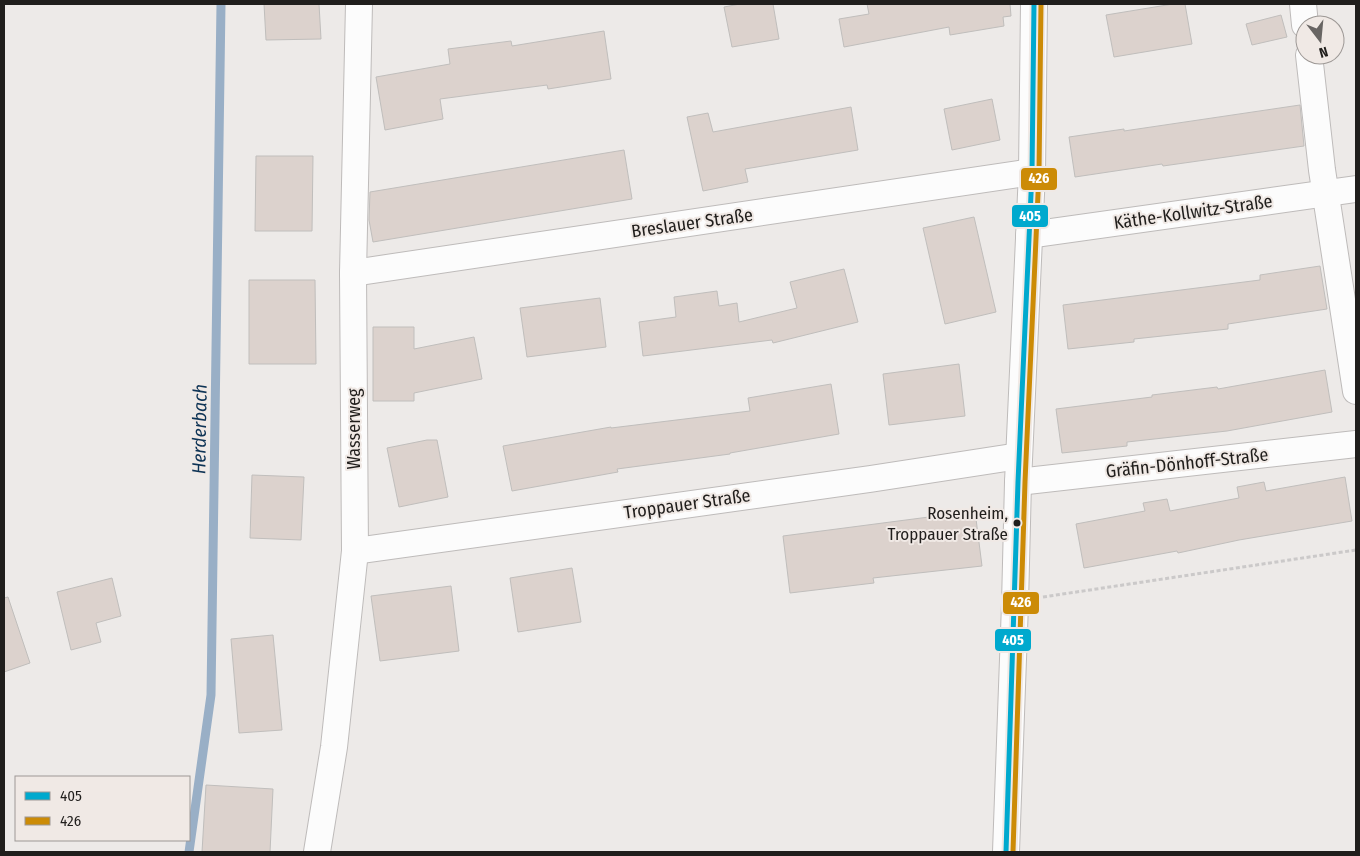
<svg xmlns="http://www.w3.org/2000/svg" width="1360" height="856" viewBox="0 0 1360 856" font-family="'Fira Sans Condensed',sans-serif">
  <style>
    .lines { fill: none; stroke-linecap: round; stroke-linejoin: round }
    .stream { stroke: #99afc6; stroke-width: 9 }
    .building { fill: #dcd2cd; stroke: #c0bebc }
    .minor-casing { stroke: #bebbba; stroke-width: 28 }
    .path { stroke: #cbc9c9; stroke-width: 3; stroke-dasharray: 4 2.5; stroke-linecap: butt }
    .minor { stroke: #fcfcfc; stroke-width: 26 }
    .bus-1-casing { stroke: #f0e9e5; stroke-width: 9 }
    .bus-2-casing { stroke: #f0e9e5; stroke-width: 9 }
    .bus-1 { stroke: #00a9ce; stroke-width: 5 }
    .bus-2 { stroke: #cc8b06; stroke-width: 5 }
    .bus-dot { fill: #201e1c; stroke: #f0e9e5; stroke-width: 2 }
    .labels { text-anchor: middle; stroke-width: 4; stroke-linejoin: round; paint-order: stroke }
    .bus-label { font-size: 17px; fill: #201e1c; stroke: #f0e9e5; text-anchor: end }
    .street-label { font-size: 18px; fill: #201e1c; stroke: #f0e9e5 }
    .water-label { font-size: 19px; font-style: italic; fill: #0e3456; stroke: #f0e9e5 }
    .line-badge { stroke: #f0e9e5; stroke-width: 2 }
    .badge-label { font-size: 14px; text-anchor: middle; font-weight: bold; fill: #fff }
  </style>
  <rect width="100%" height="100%" fill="#edeae8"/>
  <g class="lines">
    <polyline class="stream" points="189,852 211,695 221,4"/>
  </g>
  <g class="building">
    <polygon points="264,4 319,4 321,39 266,40"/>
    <polygon points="740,4 773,4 779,39 732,47 724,7"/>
    <polygon points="867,4 1010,4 1011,16 1003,17 1004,26 950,35 949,27 844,47 839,19 869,14"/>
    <polygon points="1173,4 1185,4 1192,44 1114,57 1106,15"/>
    <polygon points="1281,15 1287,37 1252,45 1246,24"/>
    <polygon points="604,31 611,79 548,89 547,85 440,99 443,119 385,130 376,77 450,64 448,49 511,41 512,46"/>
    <polygon points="992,99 1000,140 952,150 944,109"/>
    <polygon points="1300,105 1304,146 1163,166 1162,164 1075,177 1069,137 1124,129 1124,131"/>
    <polygon points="851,107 858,150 745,169 748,182 703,191 687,117 708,113 713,132"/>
    <polygon points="624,150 632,199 373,242 369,220 370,192"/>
    <polygon points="256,156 313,156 312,231 255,231"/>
    <polygon points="974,217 996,312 945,324 923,228"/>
    <polygon points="1320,266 1327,309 1228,324 1228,329 1134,339 1134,342 1068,349 1063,305 1260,280 1260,275"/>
    <polygon points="844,269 858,322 773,343 772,340 643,356 639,322 676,317 674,297 717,291 719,306 737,303 739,322 797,308 790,282"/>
    <polygon points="249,280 315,280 316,364 249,364"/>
    <polygon points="600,298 606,347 527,357 520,308"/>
    <polygon points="373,327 414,327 414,349 474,337 482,379 414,393 414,401 373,401"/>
    <polygon points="959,364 965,416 889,425 883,374"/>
    <polygon points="1325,370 1332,412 1227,431 1127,442 1127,446 1062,453 1056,409 1152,397 1152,395 1217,387 1218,389"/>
    <polygon points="831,384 839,434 730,453 730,454 617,469 618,472 512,491 503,446 611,427 611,428 750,411 748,398"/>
    <polygon points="427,440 437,440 448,497 399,507 387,448"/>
    <polygon points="252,475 304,477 301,540 250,538"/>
    <polygon points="1345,477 1352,521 1239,540 1178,553 1177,551 1084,568 1076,524 1145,511 1143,503 1167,499 1170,511 1239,498 1237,487 1264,482 1266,491"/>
    <polygon points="975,511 982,566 873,578 874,583 790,593 783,536"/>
    <polygon points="572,568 581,622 518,632 510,578"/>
    <polygon points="112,578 121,616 96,623 101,642 71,650 57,592"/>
    <polygon points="451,586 459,651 380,661 371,596"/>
    <polygon points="8,597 30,663 4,672 4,598"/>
    <polygon points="273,635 282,730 239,733 231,639"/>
    <polygon points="206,785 273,789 270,852 202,852"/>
  </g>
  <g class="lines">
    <defs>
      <g id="minor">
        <polyline points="1303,4 1305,25"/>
        <polyline points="1309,55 1322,170 1356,391"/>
        <polyline points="1029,235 1356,189"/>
        <polyline points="353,273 1032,172"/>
        <polyline points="1018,482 1356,444"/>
        <polyline points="355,551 870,479 1019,456"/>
        <polyline points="317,852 334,747 355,551 353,273 359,4"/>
        <polyline points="1006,852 1015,604 1018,482 1032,172 1034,4"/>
      </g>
    </defs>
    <use href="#minor" class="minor-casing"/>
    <polyline class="path" points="1043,597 1356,550"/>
    <use href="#minor" class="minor"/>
    <defs>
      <polyline id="bus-1" points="1006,852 1018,482 1032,172 1034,4"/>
      <polyline id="bus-2" points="1013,852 1025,482 1039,172 1041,4"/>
    </defs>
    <use href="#bus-1" class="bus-1-casing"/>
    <use href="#bus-2" class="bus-2-casing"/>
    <use href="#bus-1" class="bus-1"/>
    <use href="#bus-2" class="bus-2"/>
  </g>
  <circle class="bus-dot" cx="1017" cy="523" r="4.5"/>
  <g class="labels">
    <g class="bus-label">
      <text x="1008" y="519">Rosenheim,<tspan x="1008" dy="21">Troppauer Straße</tspan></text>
    </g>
    <g class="street-label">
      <text transform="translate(1193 212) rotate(-8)" y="6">Käthe-Kollwitz-Straße</text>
      <text transform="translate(692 223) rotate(-8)" y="6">Breslauer Straße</text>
      <text transform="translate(354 429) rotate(-90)" y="6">Wasserweg</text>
      <text transform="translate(1187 463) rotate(-6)" y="6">Gräfin-Dönhoff-Straße</text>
      <text transform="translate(687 504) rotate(-8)" y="6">Troppauer Straße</text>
    </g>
    <g class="water-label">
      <text transform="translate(199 429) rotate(-89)" y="7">Herderbach</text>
    </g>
  </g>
  <g class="line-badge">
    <rect x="1020" y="167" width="38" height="24" rx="5" fill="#cc8b06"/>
    <rect x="1011" y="204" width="38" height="24" rx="5" fill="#00a9ce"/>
    <rect x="1002" y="591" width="38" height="24" rx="5" fill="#cc8b06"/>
    <rect x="994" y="628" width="38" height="24" rx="5" fill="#00a9ce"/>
  </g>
  <g class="badge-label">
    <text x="1039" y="183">426</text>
    <text x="1030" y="221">405</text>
    <text x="1021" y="607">426</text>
    <text x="1013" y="645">405</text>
  </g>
  <rect width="1360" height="856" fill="none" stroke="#201e1c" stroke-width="10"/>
  <rect x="15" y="776" width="175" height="65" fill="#f0e9e5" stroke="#9d9895"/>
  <rect x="25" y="792" width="25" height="8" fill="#00a9ce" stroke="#9d9895"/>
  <text x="60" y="801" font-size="15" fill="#201e1c">405</text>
  <rect x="25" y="817" width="25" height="8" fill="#cc8b06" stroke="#9d9895"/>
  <text x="60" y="826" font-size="15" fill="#201e1c">426</text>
  <g transform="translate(1320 40) rotate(164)"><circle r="24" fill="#f0e9e5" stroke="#9d9895"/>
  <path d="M0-4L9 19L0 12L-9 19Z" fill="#686563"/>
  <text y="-8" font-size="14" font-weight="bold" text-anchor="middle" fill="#201e1c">N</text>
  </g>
</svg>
